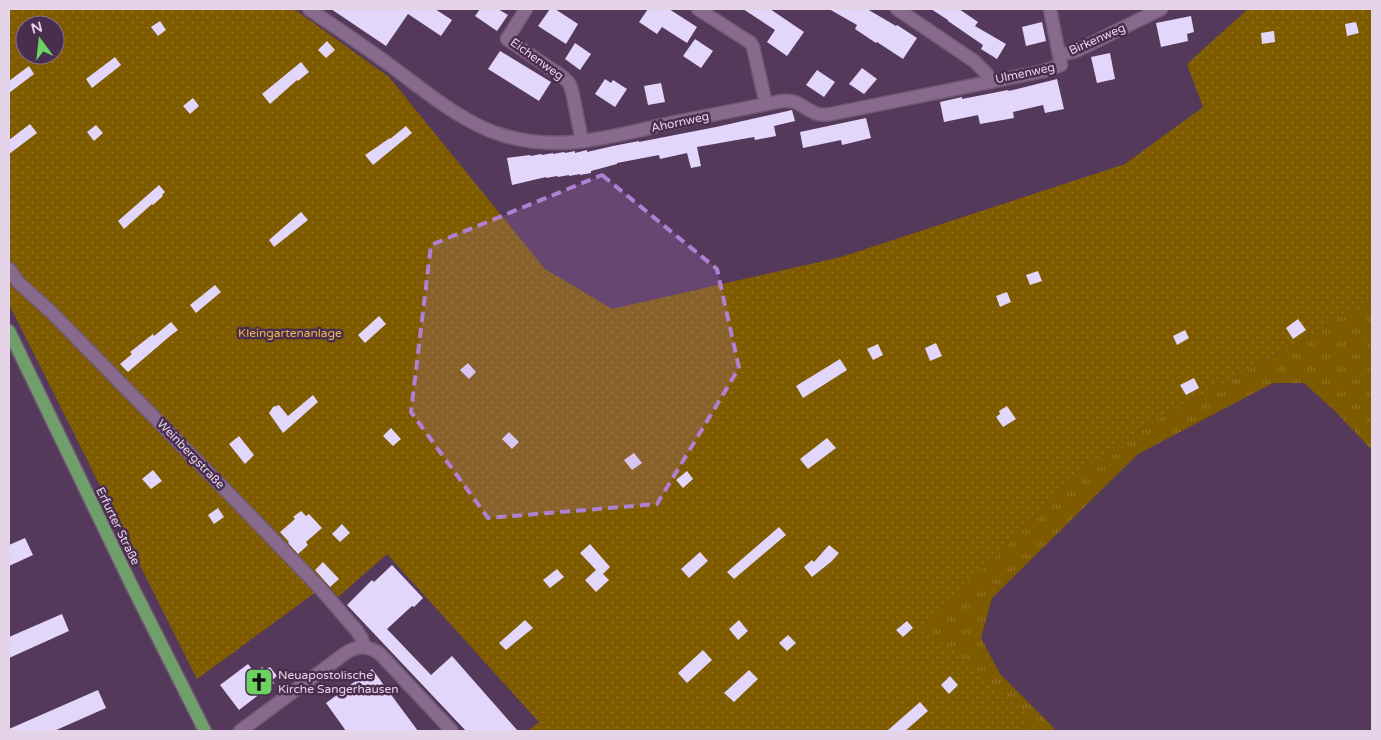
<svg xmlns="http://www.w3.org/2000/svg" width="1381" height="740" viewBox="0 0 1381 740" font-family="'Varela Round',sans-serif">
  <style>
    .grass { fill: url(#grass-tufts) }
    .garden { fill: url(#garden-dots); fill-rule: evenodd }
    .building { fill: #e3d6fb }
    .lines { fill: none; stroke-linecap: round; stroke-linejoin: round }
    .minor-casing { stroke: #715974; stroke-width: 15 }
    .major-casing { stroke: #715974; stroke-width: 15 }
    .minor { stroke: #886a8d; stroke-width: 12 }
    .major { stroke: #709f6c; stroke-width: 12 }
    .marked { fill: #b080d3; fill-opacity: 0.2; stroke: #b080d3; stroke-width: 4; stroke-dasharray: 10 6; stroke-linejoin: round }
    .labels { text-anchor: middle; stroke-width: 5; stroke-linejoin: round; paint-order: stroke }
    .street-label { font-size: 12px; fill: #e5d3e7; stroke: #4a2e4e }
    .park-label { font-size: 12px; fill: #eab64d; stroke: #4a2e4e }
    .poi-label { font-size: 12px; fill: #e5d3e7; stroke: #4a2e4e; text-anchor: start }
  </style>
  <defs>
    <pattern id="grass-tufts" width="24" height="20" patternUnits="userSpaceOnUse" patternTransform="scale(1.25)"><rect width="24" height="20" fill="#7f5b00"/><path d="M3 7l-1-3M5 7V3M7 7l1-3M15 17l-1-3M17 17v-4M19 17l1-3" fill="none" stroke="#917225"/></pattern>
    <pattern id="garden-dots" width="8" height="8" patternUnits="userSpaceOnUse" patternTransform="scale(1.25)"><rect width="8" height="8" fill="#7f5b00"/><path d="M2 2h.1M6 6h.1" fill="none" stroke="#917225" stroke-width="1.8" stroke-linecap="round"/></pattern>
  </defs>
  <rect width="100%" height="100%" fill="#55395a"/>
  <polygon class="grass" points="1372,295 1372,450 1334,410 1304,383 1273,383 1138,454 992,598 981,638 1000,674 1055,729 1051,731 1022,731 1029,726 923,627 1087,467 1169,412 1301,341 1358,307"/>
  <path class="garden" d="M9,9H294L389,77L545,269L612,309L841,257L1125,164L1203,107L1187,64L1248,9H1372V295L1358,307L1301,341L1169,412L1087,467L924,627L1026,713L1029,726L1022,731H528L539,722L387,554L338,597L327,584L197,679L9,304ZM25,25H55V55H25Z"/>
  <g class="building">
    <polygon points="331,9 435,9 452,20 441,36 408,14 386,46"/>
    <polygon points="480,9 498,9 508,15 497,31 475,16"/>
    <polygon points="550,9 555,9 578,24 566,44 538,26"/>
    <polygon points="648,9 669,9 697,27 687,43 662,27 657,34 639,22"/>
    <polygon points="743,9 770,9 804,32 787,56 767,42 775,30"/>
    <polygon points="829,9 867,9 896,26 897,25 917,38 903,59 877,42 876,43 855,29 857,25"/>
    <polygon points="931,9 959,9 978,22 975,26 1006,44 997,59 981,49 983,45 948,21 948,20"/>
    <polygon points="1191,16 1194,32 1187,34 1188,41 1161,47 1156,23"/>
    <polygon points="160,21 166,30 158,36 151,27"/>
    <polygon points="1042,22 1046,41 1026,46 1022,27"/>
    <polygon points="1356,22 1359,33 1347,36 1345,24"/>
    <polygon points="1274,31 1275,42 1262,44 1261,33"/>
    <polygon points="695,39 713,51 701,68 683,56"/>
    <polygon points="327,41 335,50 326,58 318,50"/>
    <polygon points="575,43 591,54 580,70 565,59"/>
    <polygon points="500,51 551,82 539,101 488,69"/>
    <polygon points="1110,53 1115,79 1097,83 1091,57"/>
    <polygon points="115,57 121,65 92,88 86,79"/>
    <polygon points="301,62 309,72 298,81 297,80 270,104 262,94"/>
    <polygon points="29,66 34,74 9,93 9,81"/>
    <polygon points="862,68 877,79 864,94 849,84"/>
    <polygon points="817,70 835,82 824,97 806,85"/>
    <polygon points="605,79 611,83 613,80 627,89 615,107 595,94"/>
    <polygon points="1057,79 1064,109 1045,113 1043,105 1013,112 1014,118 980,124 978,115 944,122 940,102 962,97 962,99 1008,90 1009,91"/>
    <polygon points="661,83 665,102 648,105 644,86"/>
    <polygon points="193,98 199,106 190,114 183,106"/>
    <polygon points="792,110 795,121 774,126 776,136 755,140 754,137 697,147 701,166 691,168 687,153 660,159 659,155 617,163 617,164 591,171 591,173 580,175 580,174 569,176 569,175 558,177 557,176 546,178 546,177 512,185 507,158 530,155 531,156 541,154 542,155 553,153 553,154 564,152 565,153 575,151 575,153 587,150 587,152 613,146 639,141 639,142 716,127"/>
    <polygon points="866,118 871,138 842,145 841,140 803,148 800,132"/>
    <polygon points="30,124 37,133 9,154 9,140"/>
    <polygon points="96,125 103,133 94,141 87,132"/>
    <polygon points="406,126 412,133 373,165 365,155 390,138 390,139"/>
    <polygon points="159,185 165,192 162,195 163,196 153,205 152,204 124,229 118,221"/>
    <polygon points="301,212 308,220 274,247 269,240"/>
    <polygon points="1038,271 1042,281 1030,285 1026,275"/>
    <polygon points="215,285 221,292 196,313 190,305"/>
    <polygon points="1007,292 1011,302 1000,307 996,296"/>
    <polygon points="379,316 386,324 365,343 358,335"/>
    <polygon points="1298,319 1306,330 1293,339 1286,328"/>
    <polygon points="171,322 178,330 170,336 128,372 120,364 132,354 130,352 153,334 154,336"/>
    <polygon points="1185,330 1189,338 1177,345 1173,336"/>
    <polygon points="936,343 942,356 930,361 925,348"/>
    <polygon points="878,344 883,355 873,360 867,349"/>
    <polygon points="840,359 847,370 803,398 796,386"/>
    <polygon points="468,363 476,372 469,379 460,370"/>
    <polygon points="1194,378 1199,388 1186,395 1180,385"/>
    <polygon points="313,395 318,402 283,433 269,413 273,407 279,405 288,416"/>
    <polygon points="1007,406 1016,419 1003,427 996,417 1000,414 999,411"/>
    <polygon points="391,428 401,439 393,446 383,436"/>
    <polygon points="509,432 519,442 512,449 502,439"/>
    <polygon points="239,436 254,455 245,464 229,444"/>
    <polygon points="827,438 836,448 808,469 800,459"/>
    <polygon points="634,453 642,463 632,470 624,460"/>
    <polygon points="153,470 162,481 151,489 142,479"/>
    <polygon points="687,471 693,479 683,488 676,480"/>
    <polygon points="218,508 224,517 214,524 208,515"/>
    <polygon points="301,511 306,516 309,514 322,528 306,542 308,545 298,554 288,543 289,542 280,532 295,519 293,517"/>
    <polygon points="342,524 350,533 340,542 332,534"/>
    <polygon points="779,527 786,535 734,579 727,572"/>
    <polygon points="25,538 33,555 9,566 9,545"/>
    <polygon points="590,544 610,567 603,574 609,580 596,592 585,580 596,570 580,553"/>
    <polygon points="829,545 839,553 832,561 812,577 804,567 812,560 814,562"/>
    <polygon points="700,552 708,561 689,578 681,569"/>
    <polygon points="323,562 339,579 330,587 315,570"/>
    <polygon points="392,565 423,598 414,607 412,606 387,629 431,675 452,656 518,731 466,731 347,605 372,580 374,582"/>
    <polygon points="557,569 564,577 550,588 543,580"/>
    <polygon points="62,614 69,631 9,658 9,637"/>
    <polygon points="525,620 533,628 506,650 499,643"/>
    <polygon points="739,620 748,631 738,640 729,629"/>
    <polygon points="907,621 913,628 903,637 896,630"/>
    <polygon points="788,635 796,643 787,651 779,643"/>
    <polygon points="703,650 712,660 687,683 678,673"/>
    <polygon points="248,664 255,673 262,667 265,670 270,667 277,676 272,680 274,683 239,710 220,685"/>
    <polygon points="372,669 418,731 346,731 326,703"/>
    <polygon points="749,670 758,679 734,702 724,693"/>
    <polygon points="950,676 958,685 949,694 941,685"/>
    <polygon points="98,690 106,708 54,731 9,731 9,729"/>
    <polygon points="920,702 928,711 905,731 887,731"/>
  </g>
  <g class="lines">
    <defs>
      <g id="minor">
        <path d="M309,9C335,27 361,44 387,63C421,88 462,123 502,135C562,153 612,136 671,123C708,116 745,108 782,101C799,99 802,108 815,113C820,115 826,115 831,114L1044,71L1061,65L1050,9"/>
        <polyline points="526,9 507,39 563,77 569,83 572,91 582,141"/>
        <polyline points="698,9 751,43 753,47 766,104"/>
        <polyline points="897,9 974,61 987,74 991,82"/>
        <polyline points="1060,55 1076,51 1161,9"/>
        <polyline points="9,269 18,282 52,313 244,509 320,588 357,631 362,639 364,647"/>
        <path d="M240,731L347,652C359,645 371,646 381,655L452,731"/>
      </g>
      <polyline id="major" points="9,331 131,584 205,731"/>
    </defs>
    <use href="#minor" class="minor-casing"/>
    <use href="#major" class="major-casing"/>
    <use href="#minor" class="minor"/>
    <use href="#major" class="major"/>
  </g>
  <path class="marked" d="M602,175L717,269L739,368L657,504L488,518L411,412L431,245Z"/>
  <defs>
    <symbol id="church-square" viewBox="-11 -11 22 22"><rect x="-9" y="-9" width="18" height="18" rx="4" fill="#6cd362" stroke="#4a2e4e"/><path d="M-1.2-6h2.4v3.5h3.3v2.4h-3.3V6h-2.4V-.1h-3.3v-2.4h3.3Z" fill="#111"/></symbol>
  </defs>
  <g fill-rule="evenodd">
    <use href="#church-square" x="243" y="666" width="32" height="32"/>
  </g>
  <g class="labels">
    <g class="street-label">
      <text transform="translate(1097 39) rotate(-24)" y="4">Birkenweg</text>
      <text transform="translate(537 59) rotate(36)" y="4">Eichenweg</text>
      <text transform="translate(1025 73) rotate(-12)" y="4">Ulmenweg</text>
      <text transform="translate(680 122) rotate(-12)" y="4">Ahornweg</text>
      <text transform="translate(191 454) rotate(46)" y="4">Weinbergstraße</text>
      <text transform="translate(118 526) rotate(64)" y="4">Erfurter Straße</text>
    </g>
    <g class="park-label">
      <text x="290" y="337">Kleingartenanlage</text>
    </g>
    <g class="poi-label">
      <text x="278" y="679">Neuapostolische<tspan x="278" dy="14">Kirche Sangerhausen</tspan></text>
    </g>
  </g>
  <rect width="1381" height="740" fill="none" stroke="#e5d3e7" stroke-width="20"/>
  <g transform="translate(40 40) rotate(345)"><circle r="24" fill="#4a2e4e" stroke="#88708b"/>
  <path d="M0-4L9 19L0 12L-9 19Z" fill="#6cd362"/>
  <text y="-8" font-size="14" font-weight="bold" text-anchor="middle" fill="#e5d3e7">N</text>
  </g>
</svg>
